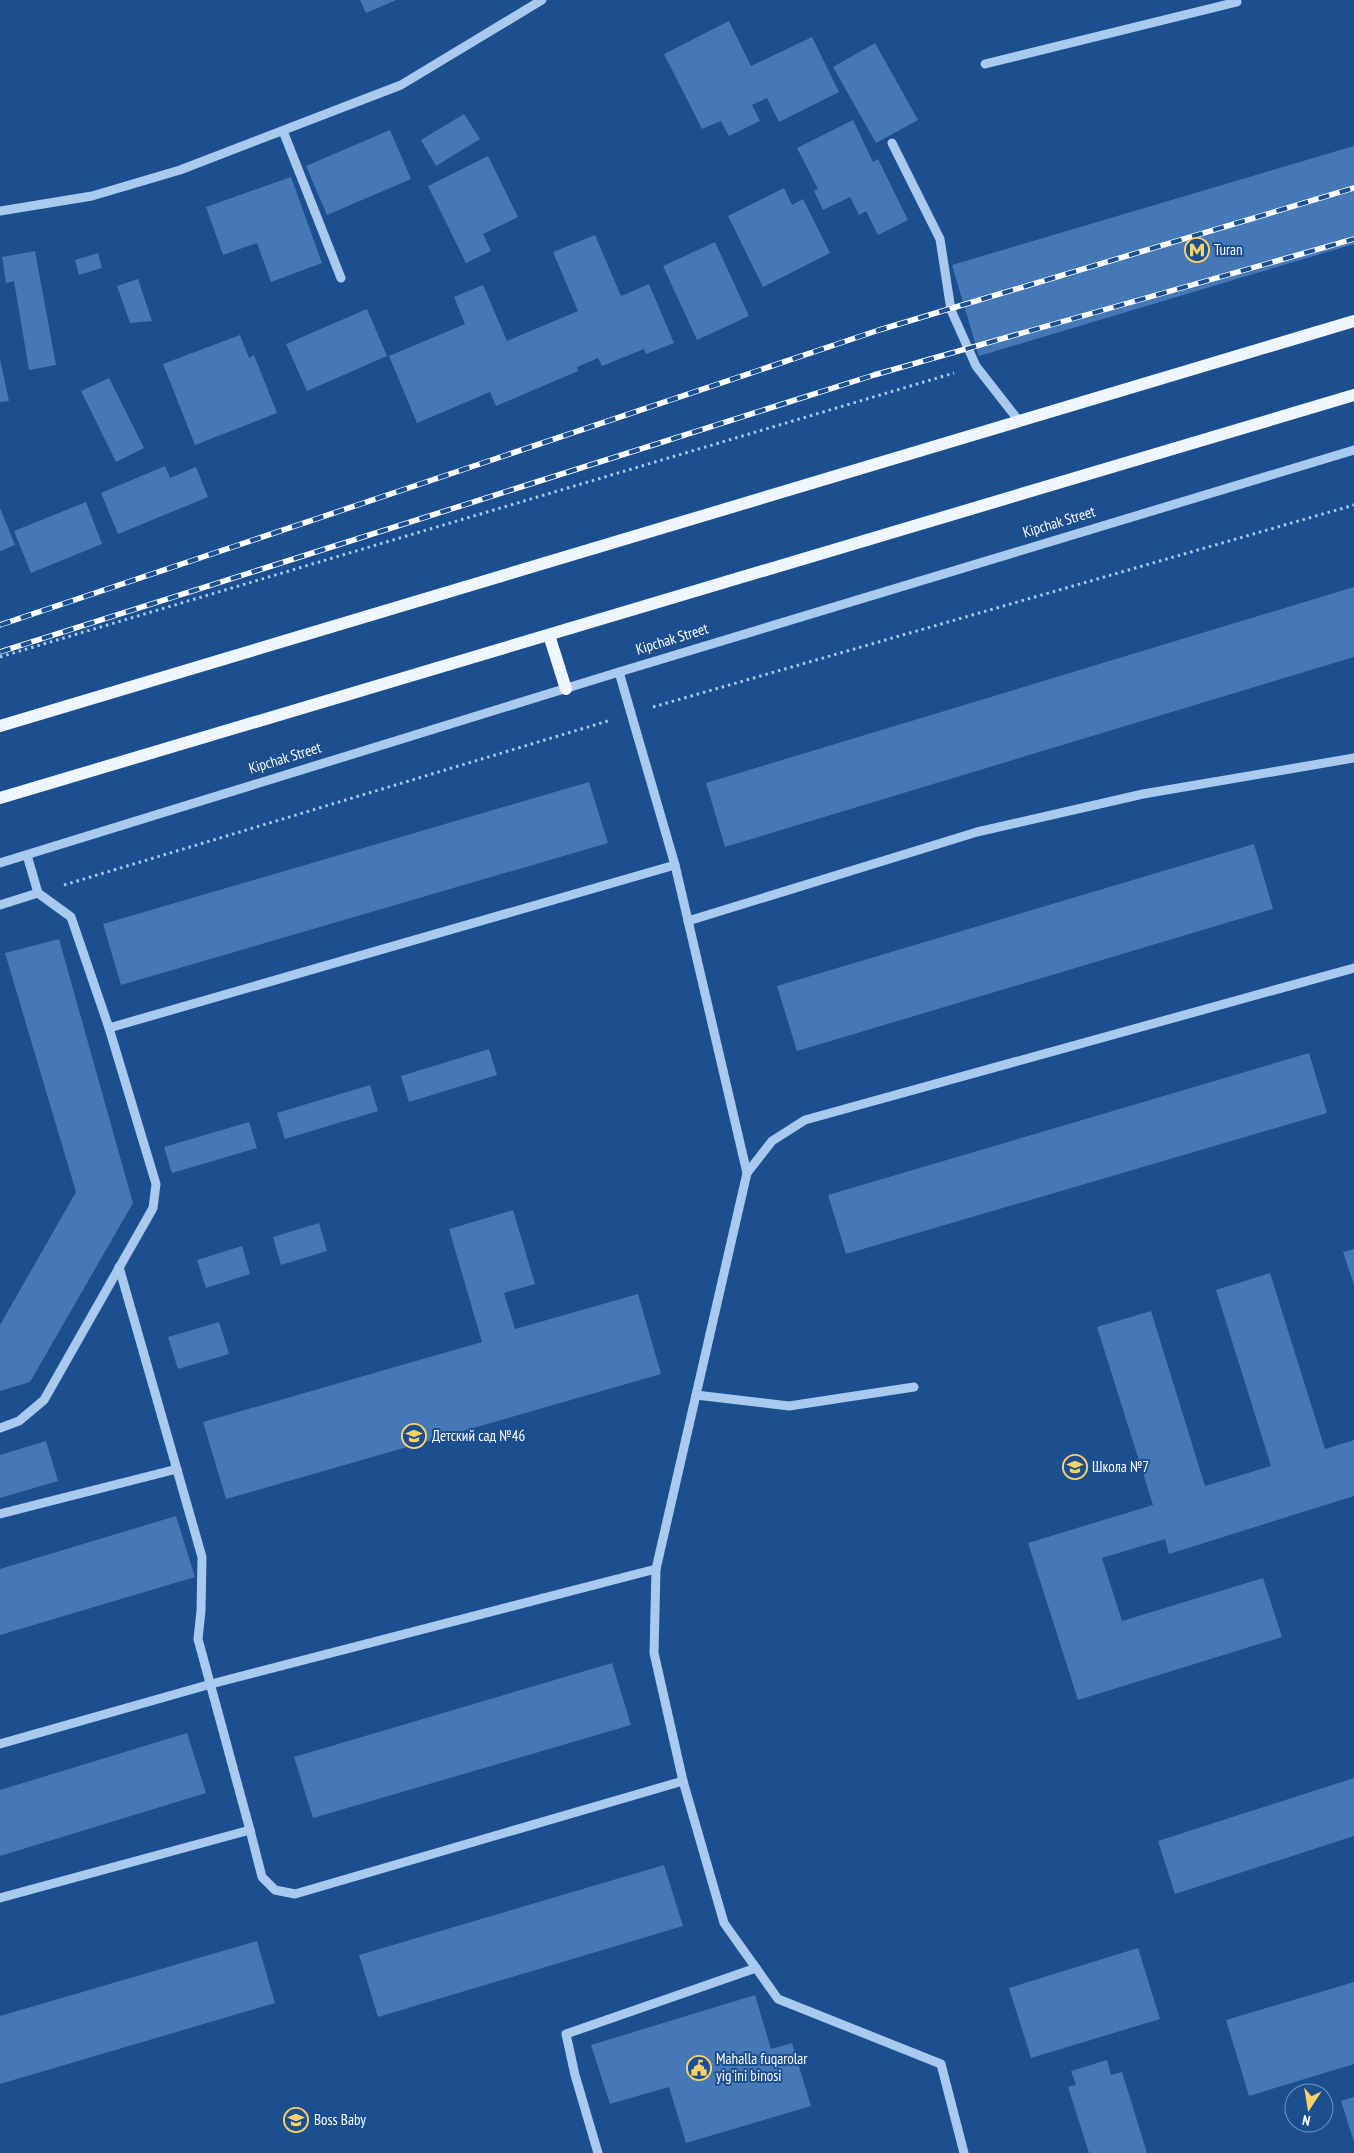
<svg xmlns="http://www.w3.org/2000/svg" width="1354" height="2153" viewBox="0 0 1354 2153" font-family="'PT Sans Narrow',sans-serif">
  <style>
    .building { fill: #4478b7 }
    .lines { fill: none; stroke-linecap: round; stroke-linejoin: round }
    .path { stroke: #a9c9ee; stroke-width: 3; stroke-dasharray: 2.5 4; stroke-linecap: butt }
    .minor { stroke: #a9c9ee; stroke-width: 9 }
    .major { stroke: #f0f6ff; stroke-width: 12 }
    .rail-casing { stroke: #fff; stroke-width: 5.5 }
    .rail { stroke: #1b4f8f; stroke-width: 4; stroke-dasharray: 11; stroke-linecap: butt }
    .labels { text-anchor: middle; stroke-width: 4; stroke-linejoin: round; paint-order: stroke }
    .poi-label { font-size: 15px; fill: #fff; stroke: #1b4f8f; text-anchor: start }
    .street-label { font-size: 15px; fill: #fff; stroke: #1b4f8f }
  </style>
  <rect width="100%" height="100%" fill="#1b4f8f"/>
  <g class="building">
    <polygon points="360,0 396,0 366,13"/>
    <polygon points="729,21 751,66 812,37 839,92 779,122 767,98 752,105 760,121 729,136 721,121 702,129 664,54"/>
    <polygon points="875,43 918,120 876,143 833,67"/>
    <polygon points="464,114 480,139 436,166 421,140"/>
    <polygon points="853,120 873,162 878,159 908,220 878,235 866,211 859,215 850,197 823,210 814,191 818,189 797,148"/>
    <polygon points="390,130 411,179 327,215 306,166"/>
    <polygon points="1354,146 1354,244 979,356 952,265"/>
    <polygon points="488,156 518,217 483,234 491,251 466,263 428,186"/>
    <polygon points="291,177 322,263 271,282 257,243 223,255 206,207"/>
    <polygon points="784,188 792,205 803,199 830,253 763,287 728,216"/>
    <polygon points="595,235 621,296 649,284 674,343 646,354 644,349 602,366 598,358 577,367 578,371 496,406 490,392 417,423 389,356 465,324 454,297 483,285 507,341 578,311 553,252"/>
    <polygon points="715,242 749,316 697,340 663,266"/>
    <polygon points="35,251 56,365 29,370 14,281 6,283 2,257"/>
    <polygon points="98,253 102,268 79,275 75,260"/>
    <polygon points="138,279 152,321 130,323 117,286"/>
    <polygon points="367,309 387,356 307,391 286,344"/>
    <polygon points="240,335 249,358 254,355 277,413 195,445 163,364"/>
    <polygon points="0,359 9,401 0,402"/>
    <polygon points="109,378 144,448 116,462 81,391"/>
    <polygon points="165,466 170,478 196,467 208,497 118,534 101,493"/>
    <polygon points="86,502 102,544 31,573 14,531"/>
    <polygon points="0,508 15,545 0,551"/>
    <polygon points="1354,587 1354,657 725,847 706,783"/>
    <polygon points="589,782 608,843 121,985 103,924"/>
    <polygon points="1254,844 1273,909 797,1051 777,986"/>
    <polygon points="59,939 133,1203 30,1382 0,1391 0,1325 76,1192 5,953"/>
    <polygon points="489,1049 497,1075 409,1102 401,1076"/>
    <polygon points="1309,1053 1327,1113 846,1254 828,1195"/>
    <polygon points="370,1085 378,1111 285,1139 277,1113"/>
    <polygon points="249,1122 257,1148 172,1173 164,1147"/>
    <polygon points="513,1210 535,1284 504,1293 515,1329 638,1294 661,1374 226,1499 203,1422 482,1342 449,1229"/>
    <polygon points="319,1223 327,1251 281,1265 273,1237"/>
    <polygon points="242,1246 250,1274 206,1288 197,1260"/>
    <polygon points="1354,1249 1354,1285 1343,1252"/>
    <polygon points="1270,1273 1325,1449 1354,1440 1354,1496 1169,1554 1165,1539 1102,1558 1122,1621 1263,1578 1282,1637 1078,1700 1028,1543 1153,1505 1097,1327 1151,1311 1205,1486 1271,1466 1216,1290"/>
    <polygon points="219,1322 229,1354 178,1369 168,1337"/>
    <polygon points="46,1441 58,1481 0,1498 0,1455"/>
    <polygon points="176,1516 195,1577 0,1635 0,1569"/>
    <polygon points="612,1663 631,1725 313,1818 294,1757"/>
    <polygon points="187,1733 206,1793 0,1856 0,1790"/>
    <polygon points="1354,1778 1354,1836 1175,1894 1158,1841"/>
    <polygon points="664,1865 683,1926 378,2017 359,1955"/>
    <polygon points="257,1941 275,2003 0,2084 0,2016"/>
    <polygon points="1138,1948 1160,2019 1031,2058 1009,1988"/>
    <polygon points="1354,1982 1354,2064 1249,2096 1226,2020"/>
    <polygon points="755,1995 771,2049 792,2043 811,2106 686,2143 669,2087 610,2104 591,2045"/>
    <polygon points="1107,2060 1111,2075 1122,2072 1147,2153 1089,2153 1068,2087 1076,2085 1071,2071"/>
    <polygon points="1354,2097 1354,2142 1341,2101"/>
  </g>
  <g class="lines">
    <g class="path">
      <polyline points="0,657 954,373"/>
      <polyline points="653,707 1354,505"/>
      <polyline points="64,885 611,720"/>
    </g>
    <g class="minor">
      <polyline points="985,64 1237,2 1236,0"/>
      <polyline points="283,131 341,278"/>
      <polyline points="892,143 940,239 951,310 976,366 1019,421"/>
      <polyline points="0,211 92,196 180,170 401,85 542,0"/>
      <polyline points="619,672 675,865 747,1173 656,1569 654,1653 683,1781 724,1923 778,1999 941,2064 964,2153"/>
      <polyline points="0,863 619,672 1354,450"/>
      <polyline points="0,905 38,893"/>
      <polyline points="688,921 977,832 1143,794 1354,758"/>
      <polyline points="109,1028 675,865"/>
      <polyline points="747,1173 772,1141 805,1120 1354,968"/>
      <polyline points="119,1267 202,1557 201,1611 198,1639 250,1830"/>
      <polyline points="696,1395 789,1406 914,1387"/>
      <polyline points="0,1428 19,1421 44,1400 153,1208 156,1184 109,1028 71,917 38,893 27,855"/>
      <polyline points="0,1514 177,1469"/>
      <polyline points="0,1744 211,1684 656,1569"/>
      <polyline points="0,1898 250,1830 262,1877 275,1890 295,1894 683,1781"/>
      <polyline points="598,2153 575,2075 566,2034 756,1968"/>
    </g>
    <g class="major">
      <polyline points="549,635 566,689"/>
      <polyline points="0,726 1354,321"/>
      <polyline points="0,798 1354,395"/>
    </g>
    <defs>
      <g id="rail">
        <polyline points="0,625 879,330 1354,188"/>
        <polyline points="0,652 874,375 1354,239"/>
      </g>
    </defs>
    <use href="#rail" class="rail-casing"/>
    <use href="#rail" class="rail"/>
  </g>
  <defs>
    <symbol id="metro-ring" viewBox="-11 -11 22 22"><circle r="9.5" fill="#1b4f8f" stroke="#ffd166" stroke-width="1.5"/><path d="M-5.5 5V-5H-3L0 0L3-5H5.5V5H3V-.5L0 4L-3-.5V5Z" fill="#ffd166"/></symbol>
    <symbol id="school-ring" viewBox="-11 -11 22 22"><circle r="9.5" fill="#1b4f8f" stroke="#ffd166" stroke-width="1.5"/><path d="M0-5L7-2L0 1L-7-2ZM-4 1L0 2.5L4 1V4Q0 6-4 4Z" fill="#ffd166"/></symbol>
    <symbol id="civic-ring" viewBox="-11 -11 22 22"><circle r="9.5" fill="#1b4f8f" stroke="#ffd166" stroke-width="1.5"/><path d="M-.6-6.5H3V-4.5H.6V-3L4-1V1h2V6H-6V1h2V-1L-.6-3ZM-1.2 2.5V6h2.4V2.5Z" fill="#ffd166"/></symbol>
  </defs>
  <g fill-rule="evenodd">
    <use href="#metro-ring" x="1183" y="236" width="28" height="28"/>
    <use href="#school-ring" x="400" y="1422" width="28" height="28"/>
    <use href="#school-ring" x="1061" y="1453" width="28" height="28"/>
    <use href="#civic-ring" x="685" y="2054" width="28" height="28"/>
    <use href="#school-ring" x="282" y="2106" width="28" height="28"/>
  </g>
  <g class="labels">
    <g class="poi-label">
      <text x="1214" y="255">Turan</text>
      <text x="432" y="1441">Детский сад №46</text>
      <text x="1092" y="1472">Школа №7</text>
      <text x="716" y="2064">Mahalla fuqarolar<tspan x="716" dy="17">yig'ini binosi</tspan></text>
      <text x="314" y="2125">Boss Baby</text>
    </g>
    <g class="street-label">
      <text transform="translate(1059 522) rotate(-17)" y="5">Kipchak Street</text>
      <text transform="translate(672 639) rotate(-17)" y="5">Kipchak Street</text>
      <text transform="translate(285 758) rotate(-17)" y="5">Kipchak Street</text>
    </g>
  </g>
  <g transform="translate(1309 2108) rotate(192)"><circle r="24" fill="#1b4f8f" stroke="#7695bc"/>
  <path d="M0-4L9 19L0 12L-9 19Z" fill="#ffd166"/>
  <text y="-8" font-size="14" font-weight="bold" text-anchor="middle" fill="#ffffff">N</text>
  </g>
</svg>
